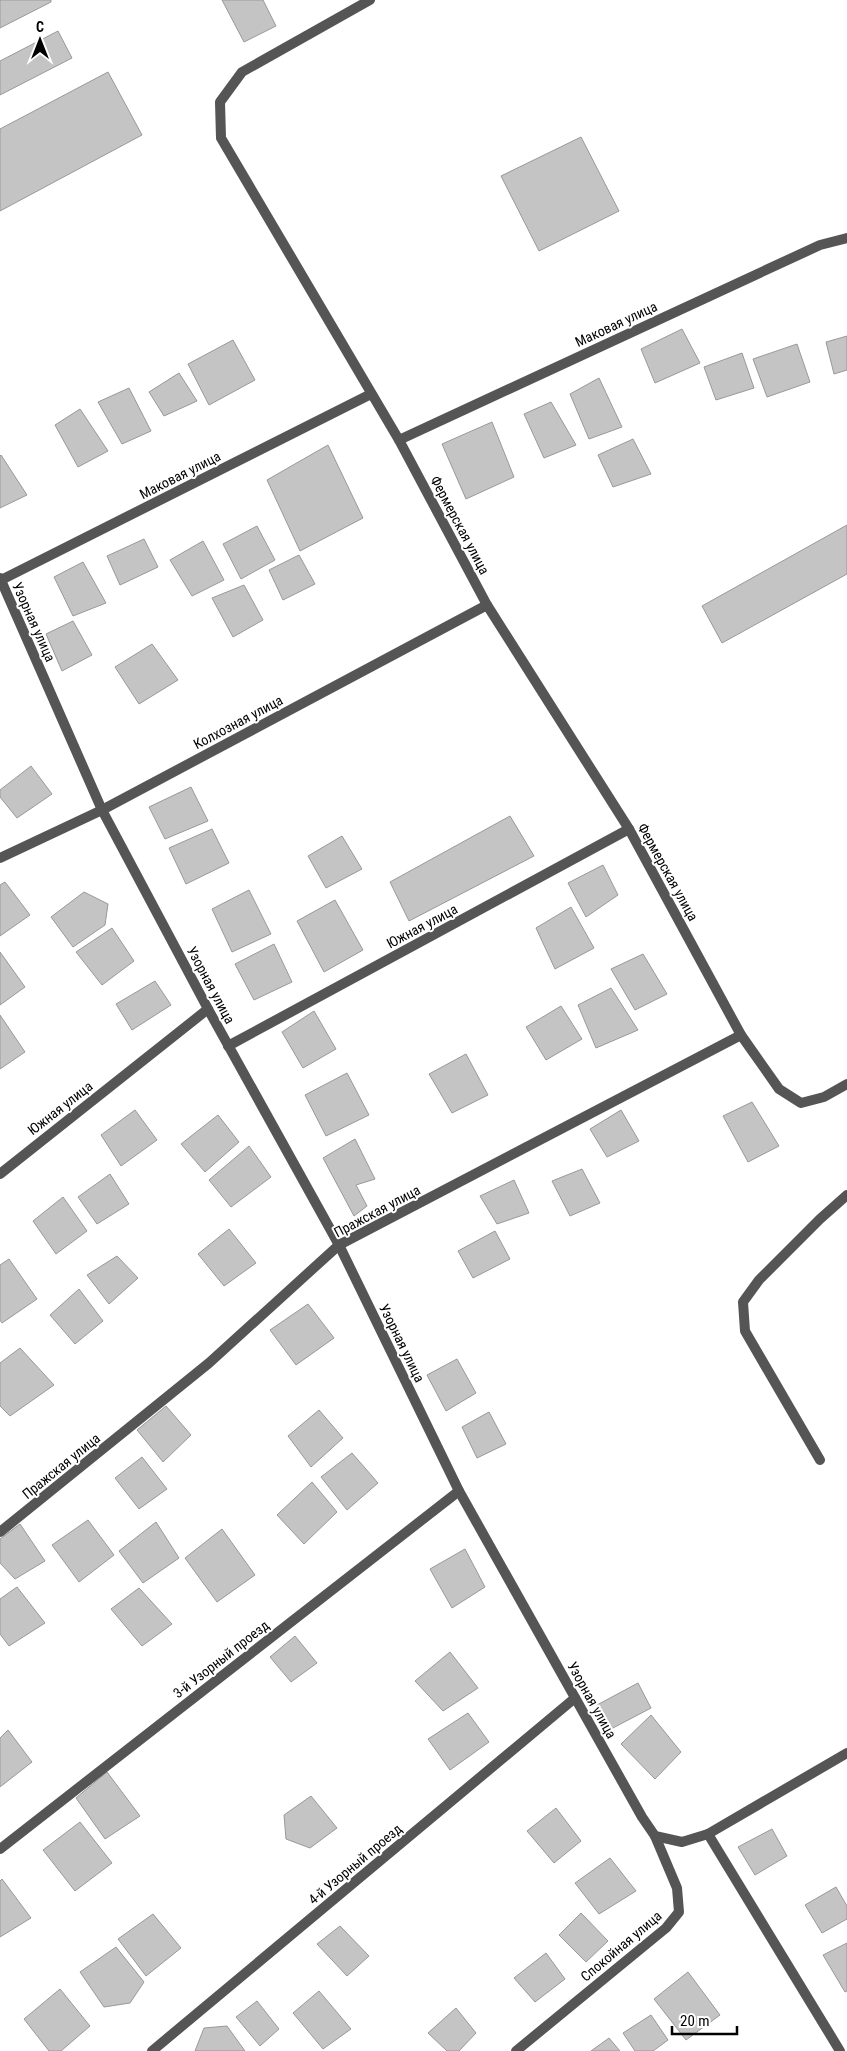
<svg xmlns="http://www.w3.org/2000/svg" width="847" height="2051" viewBox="0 0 847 2051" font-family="'Roboto Condensed',sans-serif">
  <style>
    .building { fill: #c4c4c4; stroke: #999 }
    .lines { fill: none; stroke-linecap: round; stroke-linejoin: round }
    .service { stroke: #555; stroke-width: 10 }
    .minor { stroke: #555; stroke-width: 10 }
    .labels { text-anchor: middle; stroke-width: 4; stroke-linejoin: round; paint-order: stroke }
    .street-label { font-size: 14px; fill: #000; stroke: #fff }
  </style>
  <rect width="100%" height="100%" fill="#fff"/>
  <g class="building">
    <polygon points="0,0 51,0 51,2 0,28"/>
    <polygon points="222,0 263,0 276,26 244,42"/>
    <polygon points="58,31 72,58 0,95 0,61"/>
    <polygon points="108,72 142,135 0,211 0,129"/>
    <polygon points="581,137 619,211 539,251 501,176"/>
    <polygon points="682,329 700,363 655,383 641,349"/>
    <polygon points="847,336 847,370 834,374 826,342"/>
    <polygon points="233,340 255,380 209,405 188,364"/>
    <polygon points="797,344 810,382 767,397 753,359"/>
    <polygon points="742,353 754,388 716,400 704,367"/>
    <polygon points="179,373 197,401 164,416 149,392"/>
    <polygon points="599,378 622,427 589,439 570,394"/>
    <polygon points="129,388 151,431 122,444 98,402"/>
    <polygon points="551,402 576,445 544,458 524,414"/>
    <polygon points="80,409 108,451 78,467 55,425"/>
    <polygon points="492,422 514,477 466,499 442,444"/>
    <polygon points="633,439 651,474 613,487 598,455"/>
    <polygon points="328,445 363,518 300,551 267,480"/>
    <polygon points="1,455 27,495 0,508 0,456"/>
    <polygon points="847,525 847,574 722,643 702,606"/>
    <polygon points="257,526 275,560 241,579 223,544"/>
    <polygon points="144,539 158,567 120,585 107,556"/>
    <polygon points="203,541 224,580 192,596 170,560"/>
    <polygon points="299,555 315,584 283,600 269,570"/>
    <polygon points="83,562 106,603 73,616 54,577"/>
    <polygon points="244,585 263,620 233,637 212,598"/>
    <polygon points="73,621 92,655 62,671 46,634"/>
    <polygon points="152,644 178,680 139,704 115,667"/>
    <polygon points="31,766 52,794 17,818 0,797 0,790"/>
    <polygon points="191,787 208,821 165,839 149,807"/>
    <polygon points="510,816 534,856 409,921 390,882"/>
    <polygon points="212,829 229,863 186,884 169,848"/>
    <polygon points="342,836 362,869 326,888 308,856"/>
    <polygon points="603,865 618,895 586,917 568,883"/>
    <polygon points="5,882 30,915 0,936 0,885"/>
    <polygon points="249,890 271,934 232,952 212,909"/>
    <polygon points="84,892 108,904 105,925 73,947 51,917"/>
    <polygon points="335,900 363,950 324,972 297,921"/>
    <polygon points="571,907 594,948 555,969 536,928"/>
    <polygon points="112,928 134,961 102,985 76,952"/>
    <polygon points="274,944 292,982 254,1000 235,964"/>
    <polygon points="0,952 25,987 0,1005"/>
    <polygon points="643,954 667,994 635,1010 611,969"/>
    <polygon points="155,981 171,1005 132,1030 116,1004"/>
    <polygon points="611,988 638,1030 596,1048 578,1005"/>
    <polygon points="561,1006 582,1039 546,1060 526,1027"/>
    <polygon points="314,1011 336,1049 303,1068 282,1032"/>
    <polygon points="0,1015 25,1052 0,1069"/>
    <polygon points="466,1054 488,1095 452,1113 429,1074"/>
    <polygon points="347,1073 369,1115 326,1136 305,1095"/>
    <polygon points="752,1102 779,1146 748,1162 723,1116"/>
    <polygon points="135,1110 157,1140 121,1166 101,1135"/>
    <polygon points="621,1110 639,1141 607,1157 590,1129"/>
    <polygon points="218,1115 239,1142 205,1172 181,1144"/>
    <polygon points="355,1139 375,1179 356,1185 367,1206 354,1216 323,1158"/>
    <polygon points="249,1146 271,1177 231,1207 209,1180"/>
    <polygon points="582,1169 600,1203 570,1216 552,1181"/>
    <polygon points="110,1174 129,1204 97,1224 78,1197"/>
    <polygon points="514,1180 529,1213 497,1224 480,1196"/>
    <polygon points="63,1197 87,1231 56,1254 33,1221"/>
    <polygon points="229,1229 256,1263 224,1286 198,1254"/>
    <polygon points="495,1231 510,1259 473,1278 458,1251"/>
    <polygon points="117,1256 138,1278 109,1304 87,1275"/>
    <polygon points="9,1259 37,1299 2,1323 0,1320 0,1265"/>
    <polygon points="79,1289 103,1321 75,1344 50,1315"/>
    <polygon points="308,1304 334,1338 296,1365 270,1330"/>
    <polygon points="20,1348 54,1385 10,1416 0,1406 0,1363"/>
    <polygon points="457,1359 476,1393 446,1411 427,1375"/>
    <polygon points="166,1406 191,1435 163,1462 137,1430"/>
    <polygon points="319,1410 343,1438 311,1467 288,1436"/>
    <polygon points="489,1412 506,1444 477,1458 462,1427"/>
    <polygon points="352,1453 378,1483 347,1510 321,1477"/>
    <polygon points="142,1457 167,1489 139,1509 115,1478"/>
    <polygon points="312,1482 337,1512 304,1544 277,1515"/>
    <polygon points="88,1520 114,1555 79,1582 52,1545"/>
    <polygon points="156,1522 179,1558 143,1583 119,1551"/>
    <polygon points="20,1524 45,1561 15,1579 0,1563 0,1539"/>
    <polygon points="222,1529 255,1575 217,1602 185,1558"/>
    <polygon points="465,1549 485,1587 452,1608 430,1569"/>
    <polygon points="17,1587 45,1623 9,1646 0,1634 0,1599"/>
    <polygon points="139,1588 172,1624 142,1646 111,1609"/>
    <polygon points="295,1636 317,1663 291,1682 270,1657"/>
    <polygon points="450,1652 478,1688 443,1711 415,1681"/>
    <polygon points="638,1683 651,1708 611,1729 597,1705"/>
    <polygon points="468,1713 489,1742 450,1770 428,1739"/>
    <polygon points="651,1715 681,1752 655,1779 621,1744"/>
    <polygon points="8,1730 32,1762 0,1787 0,1738"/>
    <polygon points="107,1772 140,1816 105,1839 76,1798"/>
    <polygon points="311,1796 337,1828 310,1848 286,1839 284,1815"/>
    <polygon points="556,1808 581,1841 554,1863 527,1831"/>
    <polygon points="80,1822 112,1863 75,1891 43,1850"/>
    <polygon points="772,1829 787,1856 755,1875 738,1847"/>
    <polygon points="610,1858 636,1891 599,1914 575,1883"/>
    <polygon points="2,1879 31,1918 0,1937 0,1881"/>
    <polygon points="836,1887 847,1906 847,1919 822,1933 805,1905"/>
    <polygon points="581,1913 608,1941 586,1962 559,1935"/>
    <polygon points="153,1914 181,1948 146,1976 118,1939"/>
    <polygon points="340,1926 369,1956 347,1976 317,1944"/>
    <polygon points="847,1943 847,1991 845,1992 823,1955"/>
    <polygon points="116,1947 144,1982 130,2003 104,2007 80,1972"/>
    <polygon points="546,1953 565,1979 535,2002 514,1978"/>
    <polygon points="688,1972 720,2015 686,2040 654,1999"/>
    <polygon points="60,1989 90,2026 61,2051 49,2051 24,2019"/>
    <polygon points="319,1991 351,2029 323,2049 293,2013"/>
    <polygon points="257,2001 279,2029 260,2046 236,2017"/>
    <polygon points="456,2008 476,2033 459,2051 447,2051 428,2033"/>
    <polygon points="651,2015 668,2040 653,2051 635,2051 623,2033"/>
    <polygon points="227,2026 245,2051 195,2051 204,2028"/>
    <polygon points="609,2038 620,2051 591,2051"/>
  </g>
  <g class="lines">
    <polyline class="service" points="820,1460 745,1331 743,1302 759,1280 820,1219 847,1195"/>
    <g class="minor">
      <polyline points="370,0 242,72 220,102 221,138 399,440 487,605 629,829 741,1035 779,1089 801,1103 824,1097 847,1084"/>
      <polyline points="399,440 820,245 847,238"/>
      <polyline points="0,578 102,810 208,1009 339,1245 459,1491 642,1817 655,1836 682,1842 708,1834 840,2051"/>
      <polyline points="1,580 371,394"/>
      <polyline points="0,858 102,810 487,605"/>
      <polyline points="228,1046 629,829"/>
      <polyline points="0,1174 208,1009"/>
      <polyline points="0,1532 209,1363 339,1245 741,1035"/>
      <polyline points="708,1834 847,1753"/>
      <polyline points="0,1849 459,1491"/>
      <polyline points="152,2051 575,1698"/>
      <polyline points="516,2051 666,1928 679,1912 677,1888 655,1836"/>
    </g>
  </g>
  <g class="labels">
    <g class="street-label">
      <text transform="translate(616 324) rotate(-25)" y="5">Маковая улица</text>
      <text transform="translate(180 475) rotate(-27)" y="5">Маковая улица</text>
      <text transform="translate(460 525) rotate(62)" y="5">Фермерская улица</text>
      <text transform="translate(34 622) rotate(66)" y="5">Узорная улица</text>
      <text transform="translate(238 722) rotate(-28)" y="5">Колхозная улица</text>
      <text transform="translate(668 872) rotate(61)" y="5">Фермерская улица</text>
      <text transform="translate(422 926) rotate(-28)" y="5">Южная улица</text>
      <text transform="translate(211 985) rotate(62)" y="5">Узорная улица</text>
      <text transform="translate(60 1108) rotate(-38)" y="5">Южная улица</text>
      <text transform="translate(377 1211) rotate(-28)" y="5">Пражская улица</text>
      <text transform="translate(402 1343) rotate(64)" y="5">Узорная улица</text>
      <text transform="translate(61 1466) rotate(-39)" y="5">Пражская улица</text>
      <text transform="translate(221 1659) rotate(-38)" y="5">3-й Узорный проезд</text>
      <text transform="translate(592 1700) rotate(61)" y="5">Узорная улица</text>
      <text transform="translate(355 1864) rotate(-40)" y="5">4-й Узорный проезд</text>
      <text transform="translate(621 1946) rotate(-40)" y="5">Спокойная улица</text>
    </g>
  </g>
  <g transform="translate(40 40)" stroke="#ffffff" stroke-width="4" paint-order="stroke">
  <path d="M0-4L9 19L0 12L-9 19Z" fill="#000000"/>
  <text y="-8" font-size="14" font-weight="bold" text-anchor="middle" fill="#000000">С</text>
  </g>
  <path d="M672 2026v8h65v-8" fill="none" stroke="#000000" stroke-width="2.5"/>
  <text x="680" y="2026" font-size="15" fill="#000000" stroke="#ffffff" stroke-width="4" paint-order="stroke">20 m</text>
</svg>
